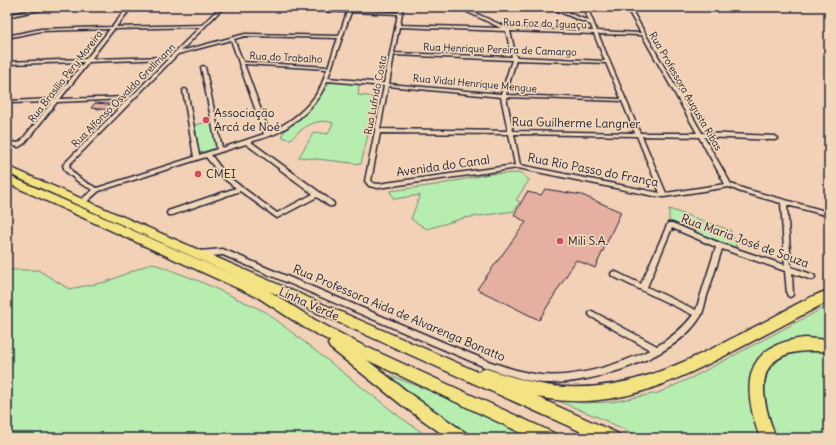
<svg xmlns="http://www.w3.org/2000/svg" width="836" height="445" viewBox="0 0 836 445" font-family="Delius,sans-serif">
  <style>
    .green { fill: #b7edaf; stroke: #6c8875 }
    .building { fill: #e5afa1; stroke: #22223b }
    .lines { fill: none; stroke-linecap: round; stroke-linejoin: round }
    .street-casing { stroke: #22223b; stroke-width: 3 }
    .highway-casing { stroke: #22223b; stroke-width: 3 }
    .street { fill: #f2d7b9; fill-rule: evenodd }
    .highway { fill: #f4e382; fill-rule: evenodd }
    .poi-dot { fill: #d1495b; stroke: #f2d7b9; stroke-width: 1.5 }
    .labels { text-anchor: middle; stroke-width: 3.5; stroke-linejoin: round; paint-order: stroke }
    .far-street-label { font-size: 10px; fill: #22223b; stroke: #f2d7b9 }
    .poi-label { font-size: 12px; fill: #22223b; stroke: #f2d7b9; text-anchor: start }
    .street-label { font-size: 12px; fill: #22223b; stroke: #f2d7b9 }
  </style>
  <rect width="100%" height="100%" fill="#f2d1b6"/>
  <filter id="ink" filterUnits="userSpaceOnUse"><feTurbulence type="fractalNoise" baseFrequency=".025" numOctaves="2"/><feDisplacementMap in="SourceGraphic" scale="8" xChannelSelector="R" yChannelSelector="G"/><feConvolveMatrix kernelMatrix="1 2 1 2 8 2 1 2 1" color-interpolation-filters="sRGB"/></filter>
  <g filter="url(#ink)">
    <g class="green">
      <path d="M330,82L359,84L358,95L377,97L361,164L299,157L314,132L328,134L333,123C316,117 302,128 291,139L284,138L282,135L290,124L310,109Z"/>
      <polygon points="212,121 218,148 199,153 195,125"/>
      <polygon points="521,173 529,180 516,200 520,202 514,211 464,218 427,229 411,219 420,195 394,199 390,191 436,185 489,174"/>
      <polygon points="669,209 730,230 737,248 669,222"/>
      <polygon points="152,263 199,281 266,312 400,417 430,438 7,438 7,270 38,270 69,289 106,282"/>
      <path d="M829,305V340C795,336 779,337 756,365L763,438H643L600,418L551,398L583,403L612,402L658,393L693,377Z"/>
      <polygon points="795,350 829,350 829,438 774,438 762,395 768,371 780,359"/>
      <polygon points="389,375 449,398 533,438 476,438 433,411 399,385"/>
    </g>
    <g class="building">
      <polygon points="95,103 108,104 116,106 111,110 91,108"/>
      <polygon points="545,189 582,195 621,212 595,268 576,260 539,320 477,289 526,222 514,215 527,192 541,195"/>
    </g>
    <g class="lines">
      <defs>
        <g id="street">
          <polygon points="46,7 54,7 7,17 7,15"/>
          <path d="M128,7H132L116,27L202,25L220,7H255L348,10L349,7H353L352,10L398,12L399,7H403L400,25L501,28L457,7H462L508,28L593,31L591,25L548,7H553L589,21L583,7H587L597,31L641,33L626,7H630L702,133L775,136L778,138L775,140L704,137L731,184L745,189L829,212V216L787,205L791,267L814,275L815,277L814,279L812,280L792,273L793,294L792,296L790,297L788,296L787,294L785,271L722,249C717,265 712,280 707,296C705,302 704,310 701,316C676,359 590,385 543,383C524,381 505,374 487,368L223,255L199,257L197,256L196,254L197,252L199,251L223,249L225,250L488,361C505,367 523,373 541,375C577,378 617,365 650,350L590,316L589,314L590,312L592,311L657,346C671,338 683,328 693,315L612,276L611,274L612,272L614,271L641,284L668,223H672L722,244L785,265L781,203L741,192L729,187L664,197L654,196L518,168L378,188L369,186L365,181L384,86L327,81C319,103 298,122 277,133C268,137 259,139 251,142L333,202L334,204L333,206H329L317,197L277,218L240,191L172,215H168L167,213L168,211L236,188L223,178L206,157L99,191L83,205H79L78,203L79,201L93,190L81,184L65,171L63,165L128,99L57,102L25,143L19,147L7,145V141L18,143L21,141L52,102L7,103V101L55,99L84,62L7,64V62L86,59L110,29L41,31L7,38V36L41,29L112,27ZM223,8L347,12L339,36L245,34L181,51ZM351,12L398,14L384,83L328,78ZM200,27L170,57L91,59L114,29ZM399,27L506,31L512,57L394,53ZM510,31L594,34L605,61L516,57ZM598,34L642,35L697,133H640ZM245,36L338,38L328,67L243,62L234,39ZM231,40L264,134L222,148L205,67L203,66L201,67L217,149L199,155L187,90L185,89L183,90L194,157L97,188C89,184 71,175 69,165L178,54ZM394,55L512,60L501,94L389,84ZM168,59L131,97L60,99L89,62ZM516,60L606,63L621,99L506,95ZM244,64L327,69C324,76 323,83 319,90C308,109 288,124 269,132ZM388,86L501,97L508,131L380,129ZM506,97L622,101L635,133L513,131ZM380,133L509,134L515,165L378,184L373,183L371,181ZM514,134L637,136L660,193L520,165ZM642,136L699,137L725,184L666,193ZM246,144L313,194L277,213L227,176L211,155ZM672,228L716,247L696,310L647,287Z"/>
        </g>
        <g id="highway">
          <path d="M7,166L478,372L484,368C506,375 529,383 552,386C633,395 697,356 766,321C787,310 807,297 829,290V301C797,318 766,334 734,351C670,384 612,412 537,397L617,433L620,438H595L269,291L315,320L360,344L554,433L557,438H532L367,360L413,396L466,433L469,438H448L403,406L330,348L328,344L330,341L305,328L259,298L7,183V175L238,277L7,173Z"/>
          <path d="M805,338L829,340V352C757,344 754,382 776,438H760C742,388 741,345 805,338Z"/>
        </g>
      </defs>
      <use href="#street" class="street-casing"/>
      <use href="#highway" class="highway-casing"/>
      <use href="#street" class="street"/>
      <use href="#highway" class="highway"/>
    </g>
  </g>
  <g class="poi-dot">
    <circle cx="206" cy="120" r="4"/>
    <circle cx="198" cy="174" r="4"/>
    <circle cx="560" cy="241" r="4"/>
  </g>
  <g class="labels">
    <g class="far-street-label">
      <text transform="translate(545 23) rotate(2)" y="4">Rua Foz do Iguaçu</text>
      <text transform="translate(500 49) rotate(2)" y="4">Rua Henrique Pereira de Camargo</text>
      <text transform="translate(286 57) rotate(3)" y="4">Rua do Trabalho</text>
      <text transform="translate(65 76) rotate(-52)" y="4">Rua Brasílio Pery Moreira</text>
      <text transform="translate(475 83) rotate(5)" y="4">Rua Vidal Henrique Mengue</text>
      <text transform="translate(686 91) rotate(60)" y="4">Rua Professora Augusta Ribas</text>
      <text transform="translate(123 95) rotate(-45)" y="4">Rua Alfonso Osvaldo Grellmann</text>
      <text transform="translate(375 95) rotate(-79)" y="4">Rua Lufrido Costa</text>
    </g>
    <g class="poi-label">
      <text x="214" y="117">Associação<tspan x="214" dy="14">Arcá de Noé</tspan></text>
      <text x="206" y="178">CMEI</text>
      <text x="568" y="245">Mili S.A.</text>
    </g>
    <g class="street-label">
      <text transform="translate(576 123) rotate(1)" y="4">Rua Guilherme Langner</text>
      <text transform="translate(443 166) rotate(-8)" y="4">Avenida do Canal</text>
      <text transform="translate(593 170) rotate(11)" y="4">Rua Rio Passo do França</text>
      <text transform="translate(745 241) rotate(20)" y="4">Rua Maria José de Souza</text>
      <text transform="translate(309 304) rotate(24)" y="4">Linha Verde</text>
      <text transform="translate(399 313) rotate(23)" y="4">Rua Professora Aida de Alvarenga Bonatto</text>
    </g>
  </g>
  <rect width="836" height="445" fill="none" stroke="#f2d7b9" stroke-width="24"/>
  <rect x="12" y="12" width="812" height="421" fill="none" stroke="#22223b" stroke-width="1.5" filter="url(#ink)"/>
</svg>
